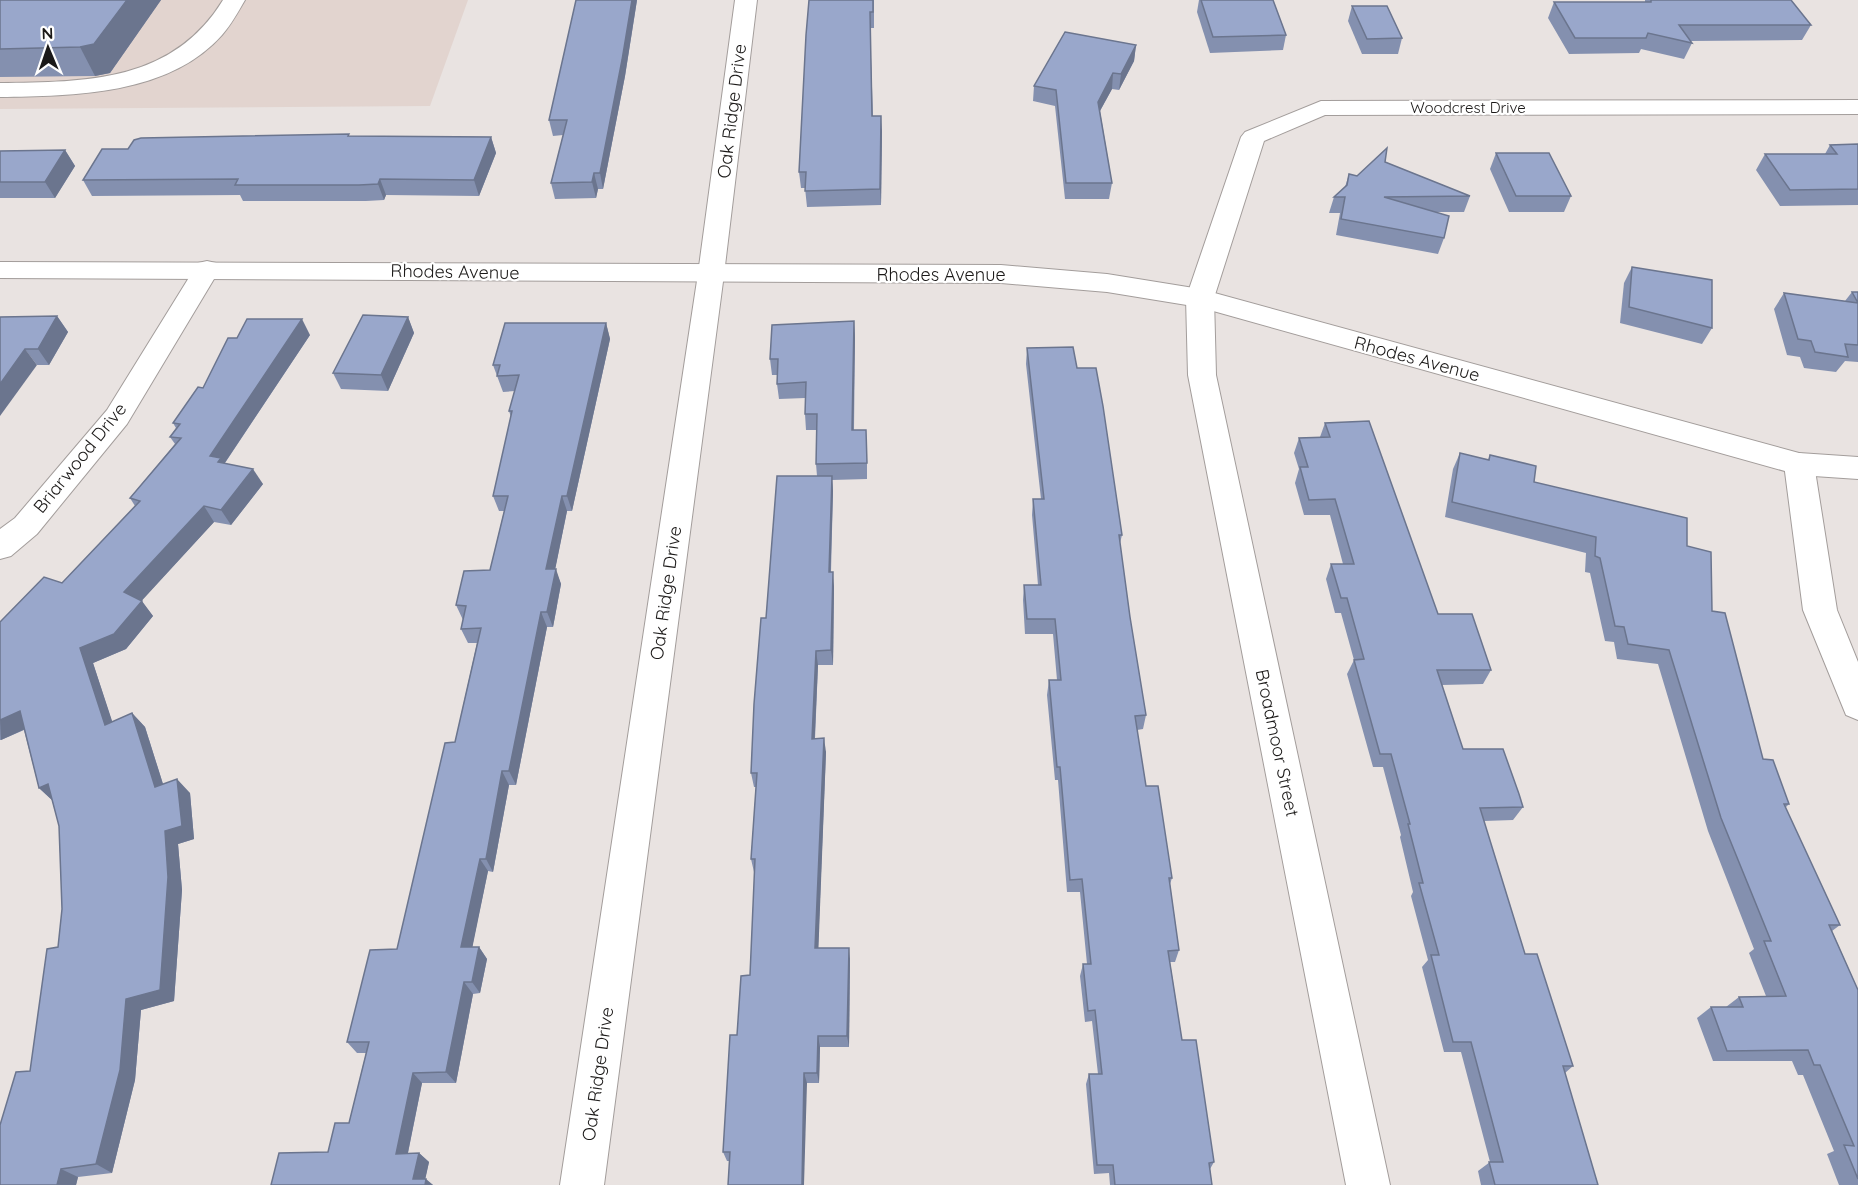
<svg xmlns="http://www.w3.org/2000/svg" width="1858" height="1185" viewBox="0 0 1858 1185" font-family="Quicksand,sans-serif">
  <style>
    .built { fill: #e2d4cf }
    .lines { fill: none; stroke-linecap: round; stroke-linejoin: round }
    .street-casing { stroke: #a39d9b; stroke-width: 2 }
    .secondary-casing { stroke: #a39d9b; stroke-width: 2 }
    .street { fill: #fff; fill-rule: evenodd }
    .secondary { fill: #fff; fill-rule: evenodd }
    .wall { fill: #8490af }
    .shaded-wall { fill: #6b758e }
    .building { fill: #99a7cb; stroke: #6b758e; stroke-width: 1.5 }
    .labels { text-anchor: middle; stroke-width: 4.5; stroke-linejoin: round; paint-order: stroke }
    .far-street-label { font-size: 15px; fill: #1b1918; stroke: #fff }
    .street-label { font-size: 18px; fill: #1b1918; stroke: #fff }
  </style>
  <rect width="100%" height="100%" fill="#e9e3e1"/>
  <polygon class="built" points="0,0 468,0 430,106 0,109"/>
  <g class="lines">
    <defs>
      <g id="street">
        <path d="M223,0H245C238,12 231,25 222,35C169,95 74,96 0,97V83C87,82 173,82 223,0Z"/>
        <polygon points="735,0 757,0 724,274 604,1185 560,1185 698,274"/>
        <polygon points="1858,100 1858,114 1325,115 1264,141 1214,298 1216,375 1390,1185 1346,1185 1188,375 1186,298 1241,137 1245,132 1321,101"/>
        <polygon points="207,261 216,263 220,269 127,424 37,534 11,556 0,559 0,529 15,518 107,410 198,263"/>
        <polygon points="1799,453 1810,456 1814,464 1837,610 1858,662 1858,720 1846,715 1803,610 1784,464 1788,456"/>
      </g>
      <polygon id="secondary" points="0,262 1001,265 1107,274 1200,289 1799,453 1858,457 1858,479 1799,475 1199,307 1107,292 1001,283 0,278"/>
    </defs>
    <use href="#street" class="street-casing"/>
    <use href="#secondary" class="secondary-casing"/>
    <use href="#street" class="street"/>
    <use href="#secondary" class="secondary"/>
  </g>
  <g class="wall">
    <polygon points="0,0 161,0 110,73 95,76 0,77"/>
    <polygon points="576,0 637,0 625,76 603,189 598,189 596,198 555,199 551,183 563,135 553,136 549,120"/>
    <polygon points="809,0 874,0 874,28 870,28 873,116 882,131 881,205 807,207 805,188 801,188 799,172"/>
    <polygon points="1199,0 1273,0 1286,35 1283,50 1210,53 1197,12"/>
    <polygon points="1645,0 1791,0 1811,25 1802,40 1690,41 1692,43 1684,59 1641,49 1639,53 1569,54 1548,18 1554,2 1645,2"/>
    <polygon points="1352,6 1402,38 1398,54 1362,54 1348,21"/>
    <polygon points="1136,45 1134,61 1119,90 1112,89 1100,111 1112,183 1109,199 1065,199 1055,106 1033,101 1034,86"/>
    <polygon points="350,136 491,137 496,153 479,196 386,195 384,200 366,201 243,201 240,195 92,196 83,180 128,149"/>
    <polygon points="1858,144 1858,205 1780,206 1756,170 1765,154 1825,154 1830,145"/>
    <polygon points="65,150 75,166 55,198 0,198 0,151"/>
    <polygon points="1496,153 1571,196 1564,212 1509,212 1490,169"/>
    <polygon points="1385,162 1470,196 1464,212 1437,212 1444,238 1438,254 1336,235 1340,213 1329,213 1334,197 1345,187 1349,174 1357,176"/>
    <polygon points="1632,267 1712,328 1702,344 1620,323 1624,283"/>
    <polygon points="1852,292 1858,292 1858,362 1845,361 1836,372 1804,368 1800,357 1787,355 1774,309 1784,293 1845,301"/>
    <polygon points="57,316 68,332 49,365 37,365 0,317"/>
    <polygon points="408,317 414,333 388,391 341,389 333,373"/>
    <polygon points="854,321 855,337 854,430 867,445 867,479 832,480 833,491 831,572 834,587 833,665 818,665 815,739 826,752 818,948 850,959 849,1047 820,1047 819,1083 807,1083 730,1161 727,1161 723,1152 737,1035 750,975 755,872 754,872 751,859 756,787 754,787 751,773 766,618 817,476 816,464 816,430 806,430 805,414 805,398 779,399 777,384 777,375 772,375 770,359"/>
    <polygon points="606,323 610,339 572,511 567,511 555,569 561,584 553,627 547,627 516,785 509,785 493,872 488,871 472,947 479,947 487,959 480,993 473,994 456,1083 422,1083 408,1153 419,1153 429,1162 425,1179 433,1185 271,1185 328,1152 349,1123 366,1053 357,1053 347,1042 397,949 455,742 477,643 468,643 461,629 463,620 456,605 490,570 504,511 499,511 493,496 511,417 509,411 515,391 503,392 493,365"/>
    <polygon points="310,335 225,463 263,484 231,525 214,522 141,601 153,616 126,649 93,663 112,722 132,713 145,727 163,784 190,793 194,839 178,844 182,890 174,1001 141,1010 135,1080 112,1173 78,1177 76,1185 0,1185 30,1071 58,947 62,909 59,826 52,800 39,788 24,730 1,740 0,740 0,622 62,583 135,506 130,498 175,444 170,437 176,428 173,423 203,388 237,338"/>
    <polygon points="1027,348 1077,368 1122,535 1120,543 1130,617 1146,715 1143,729 1137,730 1146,786 1172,878 1170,884 1179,950 1175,962 1170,962 1182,1040 1214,1162 1210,1169 1212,1185 1110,1185 1109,1173 1094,1174 1086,1084 1089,1074 1098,1074 1092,1021 1085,1022 1080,976 1083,964 1087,964 1080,892 1067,892 1058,780 1055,780 1047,695 1049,680 1057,680 1053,634 1025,634 1023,600 1024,585 1038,585 1032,515 1033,499 1041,499 1026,364"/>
    <polygon points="1325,423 1438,614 1491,670 1483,684 1442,685 1463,749 1523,807 1513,820 1484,821 1525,954 1573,1066 1565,1073 1598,1185 1481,1185 1478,1171 1490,1162 1461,1052 1444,1052 1422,967 1428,960 1411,896 1413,892 1400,837 1401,835 1383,767 1373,767 1347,674 1354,660 1341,613 1335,613 1326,579 1331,564 1343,564 1330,515 1304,515 1295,483 1299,469 1294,453 1299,438 1320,437"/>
    <polygon points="1460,453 1488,460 1490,455 1534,482 1687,546 1712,611 1763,759 1789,804 1785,808 1840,925 1832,931 1858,990 1858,1185 1839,1185 1827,1154 1834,1151 1803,1075 1798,1075 1792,1061 1713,1061 1697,1018 1711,1007 1726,1007 1739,997 1766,996 1749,953 1754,949 1708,831 1658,664 1617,659 1614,642 1605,641 1590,573 1585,572 1586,553 1445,517 1453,469"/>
  </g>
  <g class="shaded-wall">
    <polygon points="127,0 161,0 110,73 95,76 80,47"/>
    <polygon points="632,0 637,0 625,76 603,189 600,173"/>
    <polygon points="1136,45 1134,61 1119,90 1121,74"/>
    <polygon points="1113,73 1112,89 1096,118 1098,102"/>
    <polygon points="881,116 882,131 881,205 880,189"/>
    <polygon points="491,137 496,153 479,196 474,180"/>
    <polygon points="65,150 75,166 55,198 45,182"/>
    <polygon points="594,173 598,189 596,198 592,182"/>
    <polygon points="380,179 386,195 384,200 378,184"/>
    <polygon points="57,316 68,332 49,365 38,349"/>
    <polygon points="408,317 414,333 388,391 381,375"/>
    <polygon points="302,319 310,335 224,464 230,474 210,456"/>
    <polygon points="854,321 855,337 853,446 852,430"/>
    <polygon points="606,323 610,339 572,511 567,496"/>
    <polygon points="25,349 37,365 0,416 0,384"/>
    <polygon points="253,469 263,484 231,525 221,510"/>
    <polygon points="832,476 833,491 830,587 829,572"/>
    <polygon points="562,496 567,511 552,585 546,569"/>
    <polygon points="204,506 214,522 136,607 124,592"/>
    <polygon points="556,569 561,584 553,627 547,612"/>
    <polygon points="833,572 834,587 833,665 831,650"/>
    <polygon points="142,601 153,616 126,649 93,663 118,739 105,725 80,648"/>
    <polygon points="541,612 547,627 516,785 509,771"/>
    <polygon points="816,651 818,665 814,753 812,739"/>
    <polygon points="20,711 34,725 1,740 0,720"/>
    <polygon points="132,713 145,727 168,800 155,787"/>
    <polygon points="824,738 826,752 818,960 815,948"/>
    <polygon points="502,771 509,785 493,872 486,859"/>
    <polygon points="177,779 190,793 194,839 178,844 182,890 174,1001 141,1010 135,1080 112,1173 96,1164 126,999"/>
    <polygon points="48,784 53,801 39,788"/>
    <polygon points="480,859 488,871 470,959 461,947"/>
    <polygon points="479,947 487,959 480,993 472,982"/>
    <polygon points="849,948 850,959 849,1047 847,1036"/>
    <polygon points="464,982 473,994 456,1083 446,1072"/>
    <polygon points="818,1036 820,1047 819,1083 817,1073"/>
    <polygon points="413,1073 422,1083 406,1162 396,1154"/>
    <polygon points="804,1073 807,1083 804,1185 802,1185"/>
    <polygon points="419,1153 429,1162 424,1185 413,1179"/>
    <polygon points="61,1169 78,1177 76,1185 57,1185"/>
    <polygon points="426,1179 433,1185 425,1185"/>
  </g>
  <g class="building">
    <polygon points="0,0 127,0 94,44 80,47 0,49"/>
    <polygon points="576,0 632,0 622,60 600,173 594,173 592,182 551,183 567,120 549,120"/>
    <polygon points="809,0 873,0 873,12 870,12 872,116 881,116 880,189 805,191 806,172 799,172 806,35"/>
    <polygon points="1201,0 1273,0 1286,35 1213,37"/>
    <polygon points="1651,0 1791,0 1811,25 1679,25 1692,43 1648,33 1646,38 1575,38 1554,2 1651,2"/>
    <polygon points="1352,6 1387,6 1402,38 1367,39"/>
    <polygon points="1065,32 1136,45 1121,74 1113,73 1098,102 1112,183 1066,183 1056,90 1034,86"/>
    <polygon points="349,134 348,136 491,137 474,180 380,179 378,184 359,185 235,185 238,179 83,180 102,149 128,149 134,140 141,138"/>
    <polygon points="1858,144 1858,189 1790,190 1765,154 1837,154 1830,145"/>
    <polygon points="1387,148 1385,162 1470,196 1384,197 1449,216 1444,238 1341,219 1345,197 1334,197 1347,185 1349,174 1357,176"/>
    <polygon points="65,150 45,182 0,182 0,151"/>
    <polygon points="1496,153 1549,153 1571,196 1516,196"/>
    <polygon points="1632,267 1712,280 1712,328 1629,307"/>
    <polygon points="1852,292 1858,292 1858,345 1845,344 1848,357 1815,352 1811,341 1798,339 1784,293 1858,303"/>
    <polygon points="363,315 408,317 381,375 333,373"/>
    <polygon points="57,316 38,349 25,349 0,384 0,317"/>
    <polygon points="247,319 302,319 210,456 221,458 218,462 253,469 221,510 204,506 124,592 142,601 114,634 80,648 105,725 132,713 155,787 177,779 182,826 165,831 168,877 160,990 126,999 120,1070 96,1164 61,1169 57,1185 0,1185 0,1125 16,1072 30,1071 47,949 58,947 62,909 59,826 48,784 39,788 20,711 0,720 0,622 44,577 62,583 140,501 130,498 181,438 170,437 180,424 173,423 198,387 203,388 228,338 237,338"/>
    <polygon points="854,321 852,430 866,430 867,463 816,464 817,414 805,414 806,382 777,384 778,359 770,359 772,325"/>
    <polygon points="505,323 606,323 567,496 562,496 546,569 556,569 547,612 541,612 509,771 502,771 486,859 480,859 461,947 479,947 472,982 464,982 446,1072 413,1073 396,1154 419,1153 413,1179 426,1179 425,1185 271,1185 279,1153 328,1152 335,1123 349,1123 369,1042 347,1042 370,950 397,949 445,743 455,742 481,628 461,629 466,606 456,605 464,571 490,570 508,496 493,496 512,411 509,411 519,375 497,376 500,365 493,365"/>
    <polygon points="1073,347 1077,368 1096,368 1103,406 1122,535 1119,535 1130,617 1146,715 1135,716 1146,786 1158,786 1172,878 1169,878 1179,950 1168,951 1182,1040 1196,1040 1214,1162 1209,1163 1212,1185 1115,1185 1113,1165 1097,1165 1089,1074 1102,1074 1095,1010 1088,1011 1083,964 1091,964 1082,879 1070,880 1060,767 1057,767 1049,680 1061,680 1055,619 1027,619 1024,585 1041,585 1033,499 1044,499 1027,348"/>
    <polygon points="1369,421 1438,614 1472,614 1491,670 1437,670 1463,749 1503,749 1519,794 1523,807 1480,808 1525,954 1537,954 1573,1066 1563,1066 1598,1185 1495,1185 1489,1162 1503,1162 1471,1042 1453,1042 1431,955 1439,955 1419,883 1423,883 1408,824 1410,824 1391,754 1380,754 1354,660 1364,659 1347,598 1341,598 1331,564 1354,564 1335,499 1309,500 1300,467 1308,467 1299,438 1330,437 1325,423"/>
    <polygon points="1460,453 1489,460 1490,455 1536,466 1534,482 1687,518 1687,546 1711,552 1712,611 1725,613 1763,759 1773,760 1789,804 1784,804 1840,925 1829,925 1858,990 1858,1179 1844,1145 1854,1146 1820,1065 1814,1065 1808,1050 1727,1051 1711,1007 1743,1007 1739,997 1786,996 1764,941 1771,941 1721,818 1669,650 1628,644 1624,627 1615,626 1600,558 1595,556 1596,537 1452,502"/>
    <polygon points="777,476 832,476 829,572 833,572 831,650 816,651 812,739 824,738 815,948 849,948 847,1036 818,1036 817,1073 804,1073 802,1185 728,1185 730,1152 723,1152 730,1035 737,1035 741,976 750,975 755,859 751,859 757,773 751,773 754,704 761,618 766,618"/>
  </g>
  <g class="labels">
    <g class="far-street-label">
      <text x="1468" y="113">Woodcrest Drive</text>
    </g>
    <g class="street-label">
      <text transform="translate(732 111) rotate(-83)" y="6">Oak Ridge Drive</text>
      <text transform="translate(455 272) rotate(1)" y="6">Rhodes Avenue</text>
      <text x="941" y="281">Rhodes Avenue</text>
      <text transform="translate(1417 359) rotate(15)" y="6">Rhodes Avenue</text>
      <text transform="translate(80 458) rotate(-51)" y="6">Briarwood Drive</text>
      <text transform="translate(666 593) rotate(-82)" y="6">Oak Ridge Drive</text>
      <text transform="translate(1277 743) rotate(78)" y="6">Broadmoor Street</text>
      <text transform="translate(598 1074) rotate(-82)" y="6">Oak Ridge Drive</text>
    </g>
  </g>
  <g transform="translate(48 48) rotate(358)" stroke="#ffffff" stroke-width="4.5" paint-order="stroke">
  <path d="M0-4.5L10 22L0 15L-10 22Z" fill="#1b1918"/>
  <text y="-9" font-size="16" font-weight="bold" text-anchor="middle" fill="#1b1918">N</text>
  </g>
</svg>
